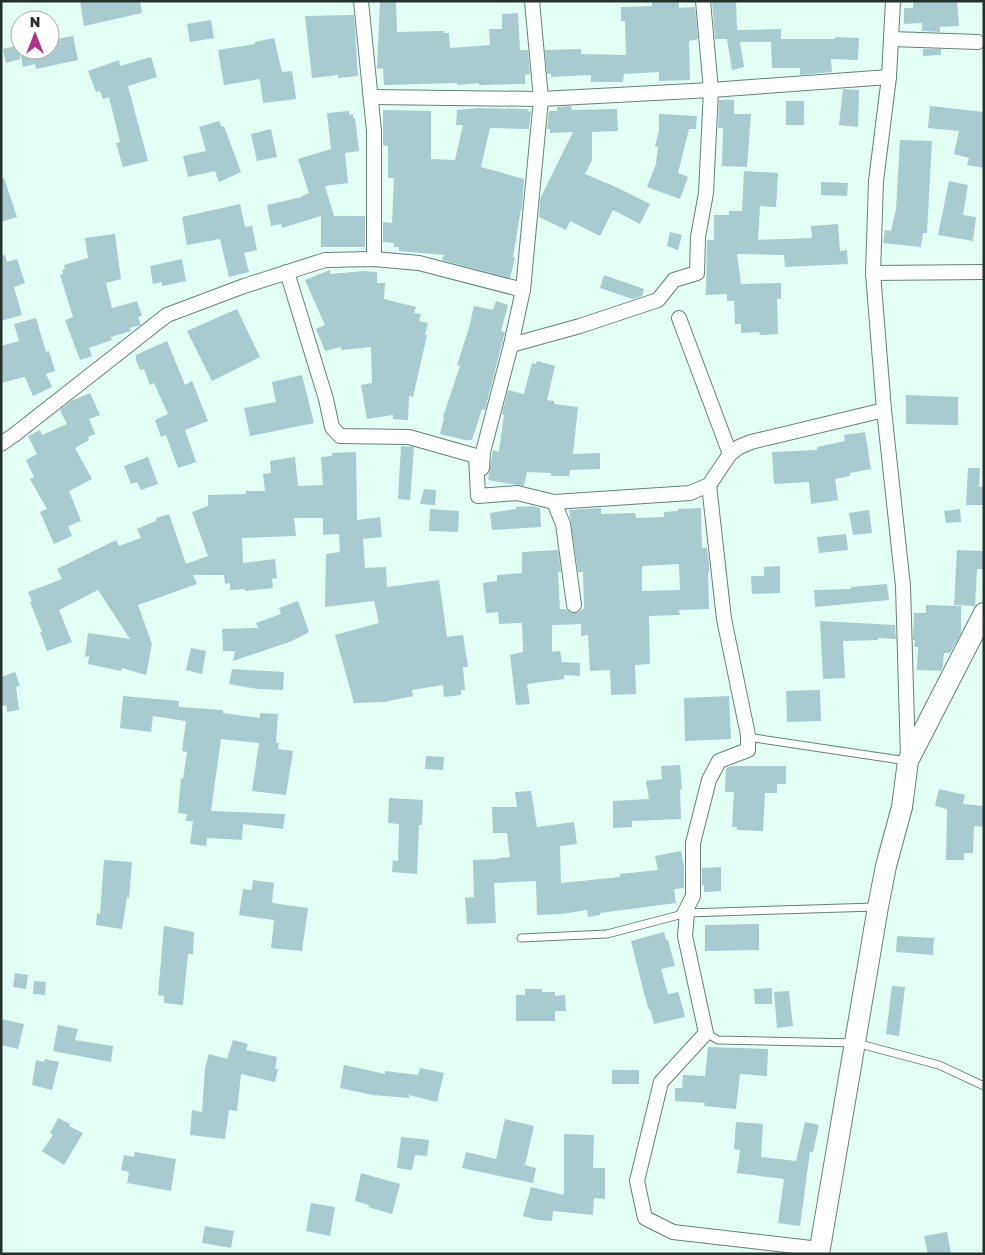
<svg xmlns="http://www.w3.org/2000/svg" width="985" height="1255" viewBox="0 0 985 1255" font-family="'Golos Text',sans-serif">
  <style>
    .building { fill: #a8cbd0; fill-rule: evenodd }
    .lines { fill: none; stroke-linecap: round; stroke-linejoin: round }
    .service-casing { stroke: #638277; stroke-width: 9 }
    .minor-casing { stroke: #638277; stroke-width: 16 }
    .secondary-casing { stroke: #638277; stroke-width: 22 }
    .service { stroke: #fff; stroke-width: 7 }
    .minor { stroke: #fff; stroke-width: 14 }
    .secondary { stroke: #fff; stroke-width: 20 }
  </style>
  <rect width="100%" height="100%" fill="#e3fef4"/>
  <g class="building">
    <polygon points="80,1 140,1 142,13 84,26"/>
    <polygon points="380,1 396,1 397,32 444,31 444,33 449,33 450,48 490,45 489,29 502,29 502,14 518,13 520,50 528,50 530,74 525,75 525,84 479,85 479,83 457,85 457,83 384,85 383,68 377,69"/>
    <polygon points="652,1 679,1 679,8 695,7 698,39 689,41 690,80 659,81 659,72 624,74 623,82 591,82 591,75 551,77 551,74 547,74 545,50 581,49 581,54 626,55 625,21 621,21 621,7 652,6"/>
    <polygon points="712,1 736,1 737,30 781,29 781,39 835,39 835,37 859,38 858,60 831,59 832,72 800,75 800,68 772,68 771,42 740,42 744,67 732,70 727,39 715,39"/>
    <polygon points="913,1 957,1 959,26 940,27 940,32 922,31 922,23 904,24 904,8 913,8"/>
    <polygon points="354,15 358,76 338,78 338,75 312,78 305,16"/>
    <polygon points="211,20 214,38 190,42 187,24"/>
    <polygon points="73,36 78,60 36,69 35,64 23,67 20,52 20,59 6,63 3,49 20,45 20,50 50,50 50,40"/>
    <polygon points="274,38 282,72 292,71 296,99 263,103 260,79 224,85 218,50 255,44 255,42"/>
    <polygon points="923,49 941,49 941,55 923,56"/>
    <polygon points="151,57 157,77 128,86 148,161 123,167 116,143 120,142 109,97 103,99 100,91 96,92 88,71 119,60 120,66"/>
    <polygon points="843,89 859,90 858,127 839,125"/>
    <polygon points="719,100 734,100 734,114 751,114 747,167 722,166 723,128 718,128"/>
    <rect x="786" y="101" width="18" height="24"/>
    <polygon points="571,106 572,110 617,109 618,131 592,132 592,160 585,174 618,188 650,204 640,224 613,210 600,236 570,221 566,230 539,217 540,199 573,132 550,133 550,129 547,129 549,111 557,111 557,107"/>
    <polygon points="930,106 984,112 984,168 967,165 969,158 954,154 959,131 928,128"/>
    <polygon points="477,108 528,109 528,112 531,111 529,129 490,128 481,167 524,179 522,210 521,209 513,257 515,258 510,278 442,260 444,255 399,251 399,247 394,247 394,243 383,242 383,222 392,223 394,178 388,178 388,146 383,145 383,110 431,111 431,159 455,160 463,125 456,125 457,110"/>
    <polygon points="349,111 349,115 353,114 353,118 355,118 359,151 345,153 348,183 325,186 334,216 365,216 365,247 321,247 321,216 282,228 281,224 271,226 267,205 302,197 302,196 309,193 298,159 331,149 327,113"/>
    <polygon points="659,114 697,116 696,129 689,129 678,173 688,177 680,199 647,187 656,164 658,147 655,146 659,130"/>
    <polygon points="219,121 222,127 224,126 241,172 219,182 215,171 188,177 183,156 206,151 199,127"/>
    <polygon points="271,129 277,157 257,161 251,134"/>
    <polygon points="900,140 932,141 927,233 923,233 921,247 883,243 885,230 891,231 896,209"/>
    <polygon points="744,171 778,173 776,207 760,206 758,240 812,238 811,226 838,224 840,251 847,250 848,264 785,267 784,255 737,254 741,284 781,283 781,299 777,299 778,334 760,335 759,332 741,333 741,324 735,324 734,301 727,301 727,294 706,295 707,240 714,240 714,215 729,215 729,211 742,211"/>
    <polygon points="1,178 4,178 17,217 1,222"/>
    <polygon points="949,181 968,185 963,215 976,217 973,241 938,235"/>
    <polygon points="821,182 848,183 847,196 821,195"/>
    <polygon points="240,204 245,227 252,226 257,250 244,253 249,272 229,277 220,239 187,245 182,217"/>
    <polygon points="670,232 682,235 678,250 667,246"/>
    <polygon points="115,234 121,279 106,283 112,308 137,301 142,316 138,317 141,325 130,328 131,331 111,337 112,340 89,348 92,356 80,360 65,320 73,317 60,275 63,274 62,270 65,269 64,265 88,258 85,238"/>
    <polygon points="5,255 7,262 17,259 25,283 14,287 22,315 1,321 1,256"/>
    <polygon points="182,259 186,281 162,286 162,282 153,284 150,266"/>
    <polygon points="330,270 330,274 364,271 377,272 377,283 385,283 384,299 416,307 414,313 421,314 419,321 428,323 425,335 427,335 413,397 409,396 408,420 393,419 393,415 367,419 361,385 372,383 371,347 341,350 341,347 325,351 316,329 325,325 305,280"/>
    <polygon points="604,275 644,289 642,296 633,299 600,288"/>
    <polygon points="496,301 508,305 501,331 505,332 485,410 482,409 472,440 465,440 440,434 444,418 443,417 460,366 457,365 469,328 474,306 493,310"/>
    <polygon points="237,309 260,357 212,381 187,331"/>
    <polygon points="36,318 46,352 49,351 55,371 46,374 52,387 33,396 25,377 1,383 1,346 19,341 14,324"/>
    <polygon points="167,341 185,385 192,381 208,421 185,430 196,462 178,468 166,435 161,437 155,420 168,414 154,383 150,385 144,369 140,370 136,360 136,355"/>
    <polygon points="537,361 555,366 547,400 554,401 554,404 578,407 573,454 600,453 600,469 570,470 569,476 551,476 551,473 527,472 524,486 488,480 493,450 499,452 504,415 502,414 508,390 524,394 532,363 536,364"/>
    <polygon points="302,375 314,423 250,436 244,408 276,402 272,382"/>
    <polygon points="90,393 100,415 89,419 95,434 88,437 89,440 75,448 92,479 69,491 81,521 68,526 72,536 54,544 40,512 47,509 30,479 34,477 26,460 37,454 28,436 40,430 42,435 67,424 60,410 71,401"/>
    <polygon points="906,395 958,397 958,425 906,424"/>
    <polygon points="865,432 871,469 850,473 850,476 835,479 838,500 811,504 809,482 774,484 772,452 817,450 817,447 845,441 844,435"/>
    <polygon points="401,446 414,447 410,500 398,499"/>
    <polygon points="356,452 357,520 380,517 382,537 363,539 365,568 386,567 387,587 439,580 447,637 463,635 468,667 463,667 465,690 461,690 461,695 444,697 443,685 412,690 413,696 384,702 354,703 335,635 379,623 374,601 325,607 326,554 340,552 339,534 323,535 323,518 294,518 296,536 242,538 243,563 275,559 277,578 272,579 273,588 245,591 245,589 230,590 230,583 225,584 224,575 193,575 197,584 138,605 152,644 146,675 122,668 121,671 88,664 89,656 85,657 88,633 130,639 98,590 59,610 72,642 47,651 40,632 42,632 30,602 32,601 28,592 62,579 57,569 116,540 119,546 141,538 137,529 156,521 156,518 169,514 186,564 208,556 192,512 208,506 208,495 246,494 246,491 265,491 263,474 271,473 270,461 295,457 298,486 323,485 321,457 332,456 332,453"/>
    <polygon points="148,457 158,484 141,490 137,482 131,484 124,466"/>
    <polygon points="968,468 980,468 979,487 984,487 984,505 966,505"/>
    <polygon points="424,489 436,490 435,505 420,504"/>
    <polygon points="532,506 540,508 541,527 492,530 490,513 516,509 516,507"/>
    <path d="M601,508V514L635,513L636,518L664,517V512L678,511V509L701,508L702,548H707L709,563V573H708L709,609L679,610L680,615L649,616L650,664L635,665L636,694L611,695L610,670L590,671L588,635L581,636V624L552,625V652L560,651L562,662L580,663V676L564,675V679L527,684L530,704L516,705L510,655L523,652L522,623L499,624L498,612L486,613L483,583L497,581V575L522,573V552L558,550L561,572H558L560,609H566L571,613L579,612L584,608L583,572H578L569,510ZM679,564L680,590L642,591V566Z"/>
    <polygon points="430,509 459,511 458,532 429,531"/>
    <polygon points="960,509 961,522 946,523 944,511"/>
    <polygon points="869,510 872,533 853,535 849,513"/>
    <polygon points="846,534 848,550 819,553 817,537"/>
    <polygon points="957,550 984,551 984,569 977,569 975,606 954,605"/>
    <polygon points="780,566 780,593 752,594 751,576 764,576 764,567"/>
    <polygon points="887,584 889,600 815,607 814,590 851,589 851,587"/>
    <polygon points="298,601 309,632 292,641 233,661 235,651 223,651 222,629 258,628 256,623 281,614 279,608"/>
    <polygon points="926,605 961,606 961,633 950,653 944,653 943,666 941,671 917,670 918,647 914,647 915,640 913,640 914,613 926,613"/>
    <polygon points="820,621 895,625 896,639 878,638 878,640 843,641 845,678 823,679"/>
    <polygon points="191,648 206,651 202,674 186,670"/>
    <polygon points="232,669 284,672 283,690 258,689 229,684"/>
    <polygon points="15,672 20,686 16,687 19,710 7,712 6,705 1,706 1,677"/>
    <polygon points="820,690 821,721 787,722 786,691"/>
    <polygon points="123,696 179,701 179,707 223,710 223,713 260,718 260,713 278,714 276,743 279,743 278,749 293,751 286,795 252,791 259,743 221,739 211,811 285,814 283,829 243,824 242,840 207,838 206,846 190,844 193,821 186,821 187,814 178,813 181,778 183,779 187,752 182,751 186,721 153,716 151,732 120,728"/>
    <polygon points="729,696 731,739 685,741 684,698"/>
    <polygon points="426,756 444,757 443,770 425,769"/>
    <polygon points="680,765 682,789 680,790 681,819 632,821 632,827 613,828 613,801 649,799 646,781 662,779 661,766"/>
    <polygon points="732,766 786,766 786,784 777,784 777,793 765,793 763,831 737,830 737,827 732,827 734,792 725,792 726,768"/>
    <polygon points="939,789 965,795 963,804 984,806 984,827 974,826 973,853 964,853 964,860 946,860 947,809 935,806"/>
    <polygon points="531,791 537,827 574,822 577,844 560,846 561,883 620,877 620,874 658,870 655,856 681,851 684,867 684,888 674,889 676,903 600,913 600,915 588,917 587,910 562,914 537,915 536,881 494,883 496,923 467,924 465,898 474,897 473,860 499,859 499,858 510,857 507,833 493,833 492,807 517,807 515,792"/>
    <polygon points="389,798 423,800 422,825 419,825 417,874 392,872 393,860 398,861 399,824 388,823"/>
    <polygon points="104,860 132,862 129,898 127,897 122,929 96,925 97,913 100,914"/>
    <polygon points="721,867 721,891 704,892 704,885 702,885 702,868"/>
    <polygon points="253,880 274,883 272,903 308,908 302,951 271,948 274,920 239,915 243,889 252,890"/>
    <polygon points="759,924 759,950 705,951 705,925"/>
    <polygon points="164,926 194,932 193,954 188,954 183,1005 164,1003 164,996 158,995"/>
    <polygon points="664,932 666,940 668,940 675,966 661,969 668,994 678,992 679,994 685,1017 654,1024 650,1009 649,1010 644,993 631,941"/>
    <polygon points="897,936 934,938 933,955 896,952"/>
    <polygon points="15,973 28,975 26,989 13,987"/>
    <polygon points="34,981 46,982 45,995 33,994"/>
    <polygon points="892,986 905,987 899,1036 886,1034"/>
    <polygon points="772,988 772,1004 755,1004 754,989"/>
    <polygon points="525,989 542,989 542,992 555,992 555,996 565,995 566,1011 555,1011 555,1021 516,1021 516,995 525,995"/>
    <polygon points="789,991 793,1026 777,1028 774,992"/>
    <polygon points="1,1019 24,1024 18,1049 1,1045"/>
    <polygon points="58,1025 78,1029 75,1040 113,1046 111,1062 53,1051"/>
    <polygon points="233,1040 248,1044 246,1050 277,1057 275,1069 278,1069 275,1082 241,1074 237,1111 229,1110 225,1139 190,1135 192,1110 202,1112 205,1068 209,1054 227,1059"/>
    <polygon points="708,1047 768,1049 767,1076 740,1074 736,1109 704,1106 705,1103 675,1101 675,1088 682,1088 683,1075 705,1076"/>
    <polygon points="45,1059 59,1062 52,1090 32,1085 36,1060 44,1062"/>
    <polygon points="344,1065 385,1074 385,1071 418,1075 420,1068 444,1073 437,1102 409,1095 409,1098 373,1095 340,1088"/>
    <rect x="612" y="1070" width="27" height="14"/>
    <polygon points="58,1118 70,1124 69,1126 83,1133 64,1165 42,1151 53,1135 50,1133"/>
    <polygon points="505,1119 534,1126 525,1165 536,1168 533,1183 462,1168 466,1152 496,1159"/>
    <polygon points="736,1122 763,1124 761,1157 796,1161 805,1122 819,1125 813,1152 810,1152 800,1226 778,1223 784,1179 737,1173 740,1150 734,1149"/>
    <polygon points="564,1134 594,1135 593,1168 605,1168 605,1199 594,1198 593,1215 553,1211 552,1221 538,1220 523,1216 531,1187 564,1195"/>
    <polygon points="401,1137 429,1140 427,1156 415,1155 412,1170 397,1168"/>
    <polygon points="135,1152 176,1159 171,1191 127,1183 129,1172 121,1170 124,1155 134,1157"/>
    <polygon points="361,1173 400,1184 392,1214 368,1207 369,1205 355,1201"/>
    <polygon points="311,1203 335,1207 330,1236 306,1231"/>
    <polygon points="205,1226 234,1231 231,1248 202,1243"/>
    <polygon points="947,1232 951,1254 928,1254 924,1236"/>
  </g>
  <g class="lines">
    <defs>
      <g id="service">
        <polyline points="748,735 754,738 907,761"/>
        <polyline points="521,938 607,934 687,913 875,907"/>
        <polyline points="706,1033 718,1040 856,1043 939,1065 984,1086"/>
      </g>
      <g id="minor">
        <polyline points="361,1 374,131 374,259"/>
        <polyline points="893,1 889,77 876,181 873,273 884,410 903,586 908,758"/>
        <polyline points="891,39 978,42"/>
        <polyline points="371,97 541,99 711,90 889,77"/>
        <polyline points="287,272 326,399 332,427 340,436 409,437 476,456 478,496 517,493 554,502 690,493 709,485 730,454 739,447 751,442 884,410"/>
        <polyline points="873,273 984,272"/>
        <polyline points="679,318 730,454"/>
        <polyline points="511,345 580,326 658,300 674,280 697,273 698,237 706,193 711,90 703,1"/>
        <polyline points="1,444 14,435 167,315 244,286 325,260 374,259 419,263 523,290"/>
        <polyline points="482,468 483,452 511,345 523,290 541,99 532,1"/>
        <polyline points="554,502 563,524 574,605"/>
        <polyline points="687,913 685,936 706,1033 661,1082 637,1181 645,1218 673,1232 820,1249"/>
        <polyline points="684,914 693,896 693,843 709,780 719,761 748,750 748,735 724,619 709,485"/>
      </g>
      <polyline id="secondary" points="819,1254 878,907 886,866 902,807 908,761 984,613"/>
    </defs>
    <use href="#service" class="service-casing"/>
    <use href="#minor" class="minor-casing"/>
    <use href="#secondary" class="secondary-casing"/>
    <use href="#service" class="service"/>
    <use href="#minor" class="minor"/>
    <use href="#secondary" class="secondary"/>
  </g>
  <rect width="985" height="1255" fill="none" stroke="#24312c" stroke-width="5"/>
  <g transform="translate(35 35)"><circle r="24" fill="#ffffff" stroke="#a7adab"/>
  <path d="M0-4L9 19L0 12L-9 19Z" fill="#ac358a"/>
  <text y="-8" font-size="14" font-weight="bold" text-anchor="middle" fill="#24312c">N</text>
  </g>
</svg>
